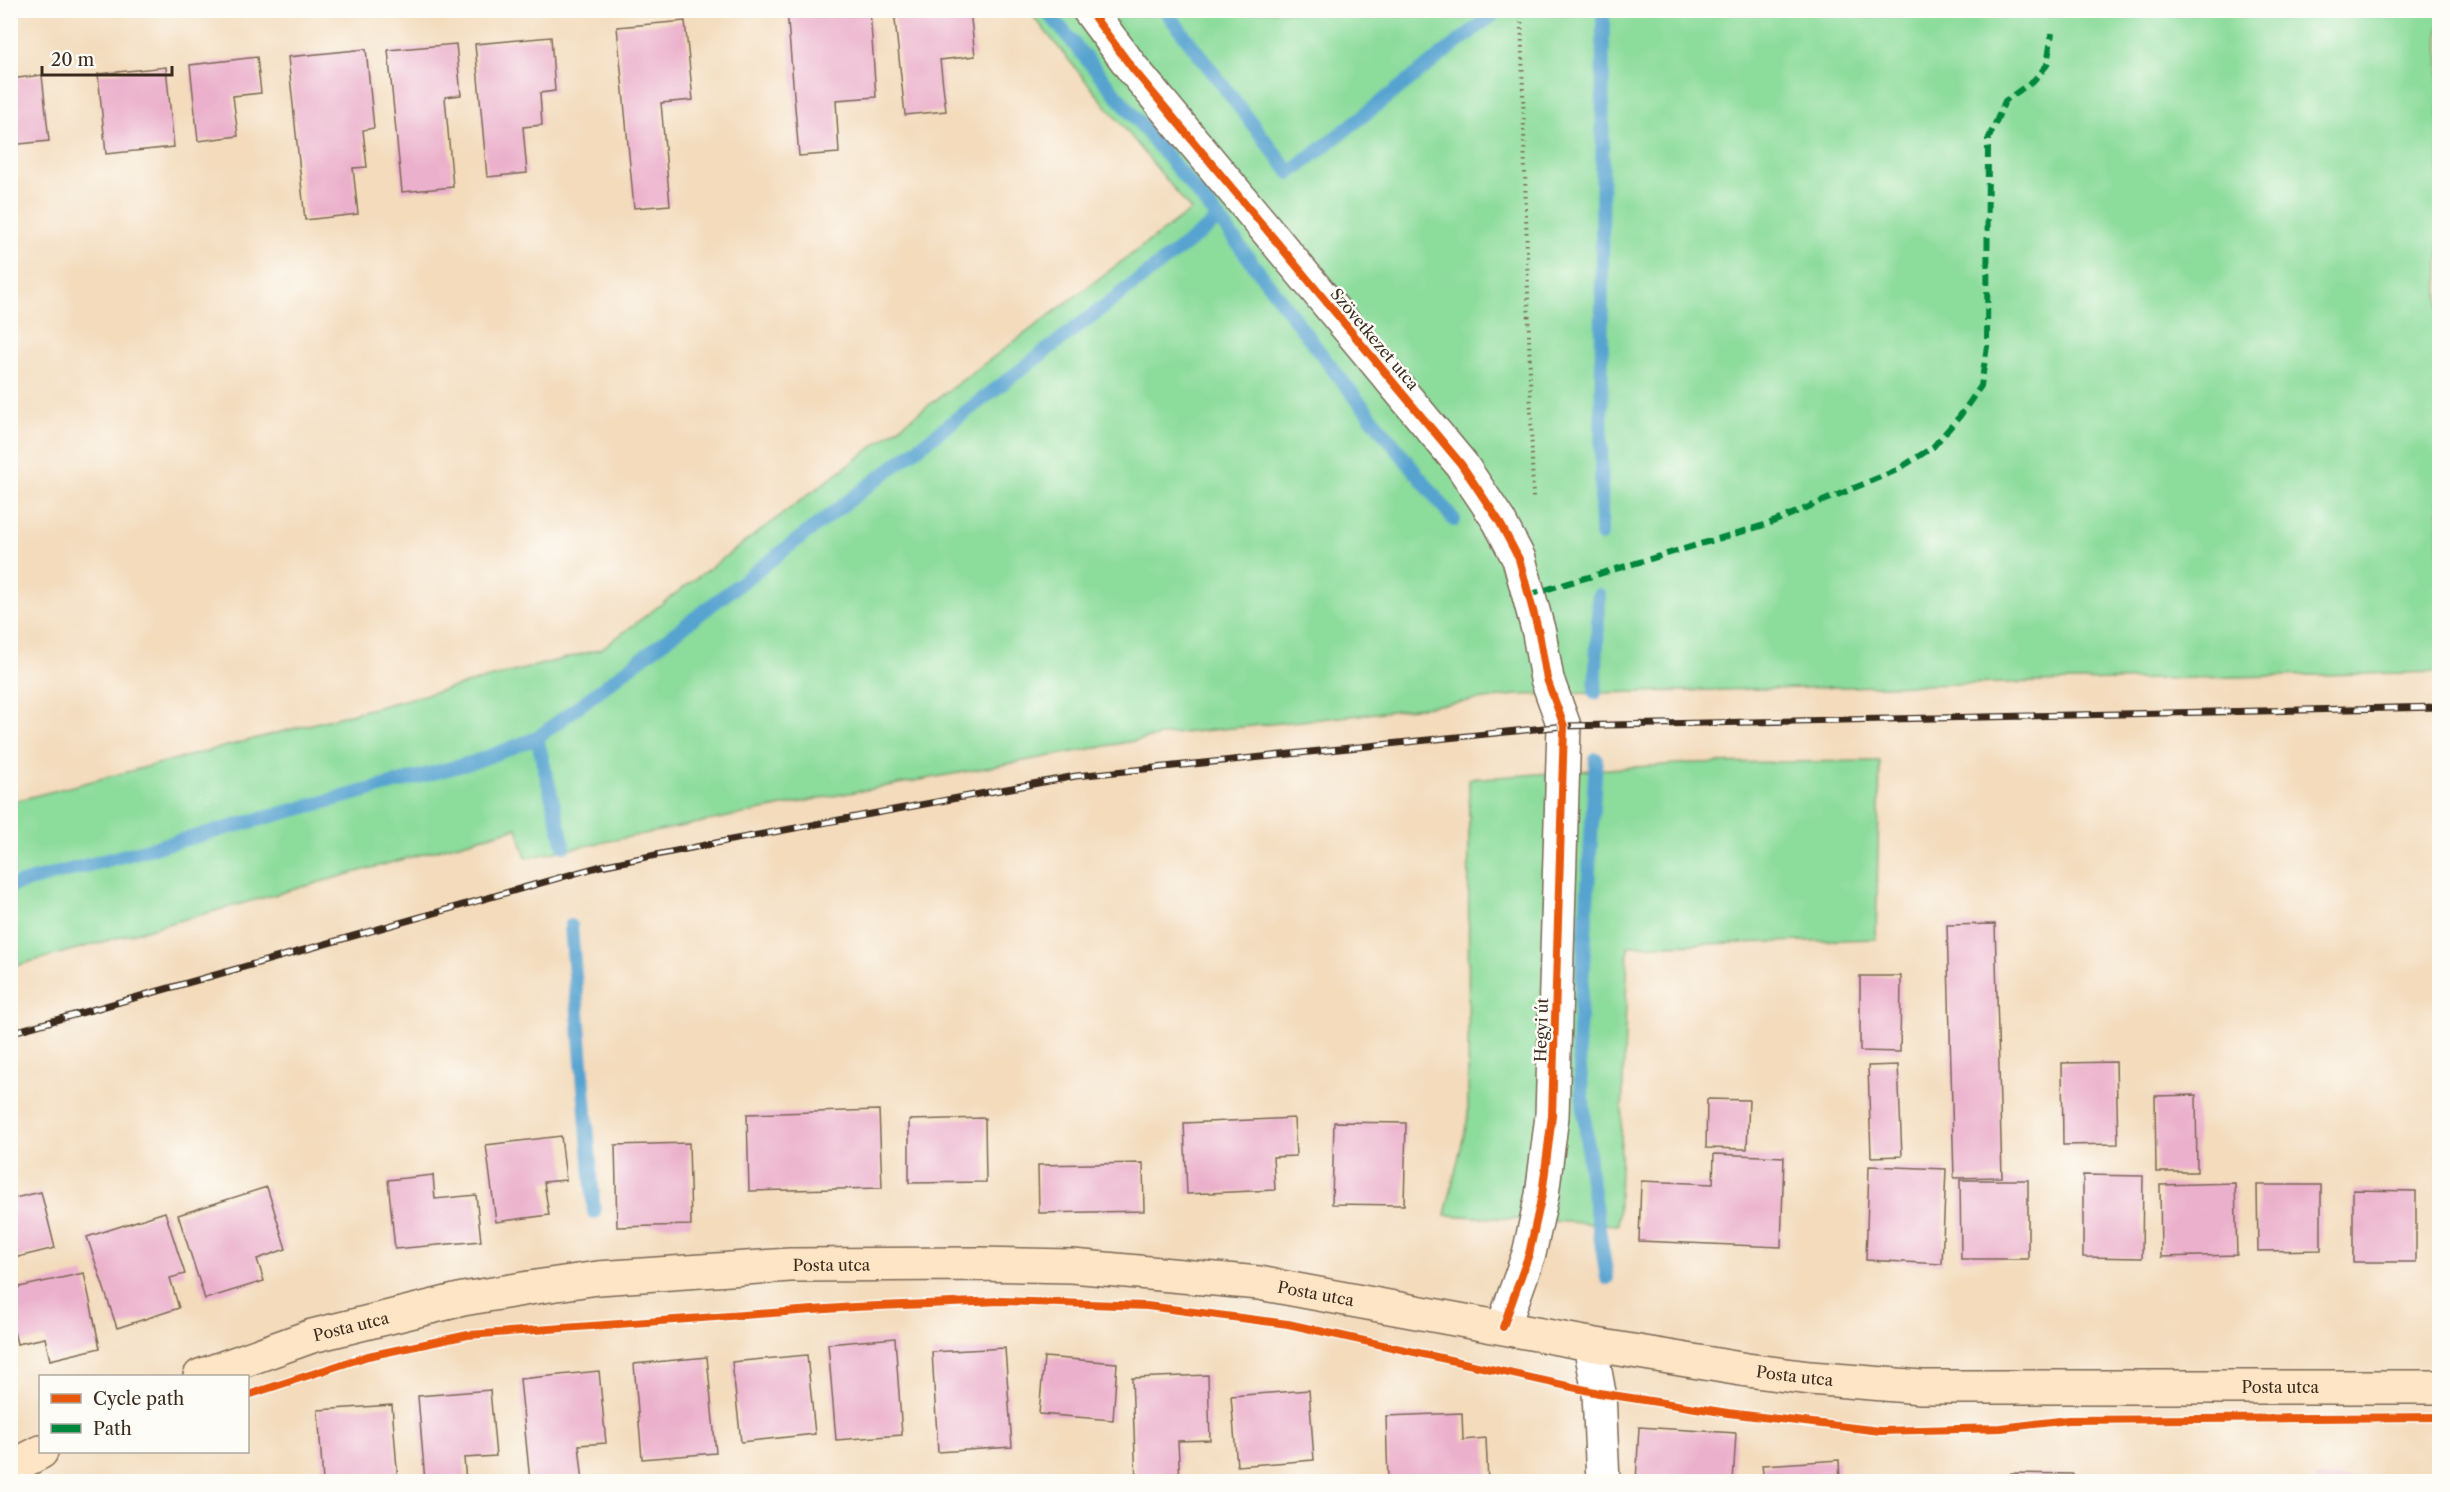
<svg xmlns="http://www.w3.org/2000/svg" width="2450" height="1492" viewBox="0 0 2450 1492" font-family="'Libre Caslon Text',serif">
  <style>
    .grass { fill: #8cdc9b; stroke: #64835c; stroke-width: 1.5 }
    .lines { fill: none; stroke-linecap: round; stroke-linejoin: round }
    .stream { stroke: #57a3d0; stroke-width: 14 }
    .building { fill: #ebb0cb }
    .street-casing { stroke: #7b6855; stroke-width: 36 }
    .secondary-casing { stroke: #7b6855; stroke-width: 36 }
    .path { stroke: #7b6855; stroke-width: 4; stroke-dasharray: 1.5 4.5; stroke-linecap: butt }
    .street { stroke: #fff; stroke-width: 33 }
    .secondary { stroke: #fde5c5; stroke-width: 33 }
    .rail-casing { stroke: #3b2a1e; stroke-width: 7 }
    .rail { stroke: #fdfcf7; stroke-width: 4.5; stroke-dasharray: 14; stroke-linecap: butt }
    .quiet { stroke: #00873e; stroke-width: 6; stroke-dasharray: 12 6; stroke-linecap: butt }
    .cycleway-casing { stroke: #fdfcf7; stroke-width: 11 }
    .cycleway { stroke: #e8590c; stroke-width: 8 }
    .labels { text-anchor: middle; stroke-width: 5; stroke-linejoin: round; paint-order: stroke }
    .street-label { font-size: 16px; fill: #3b2a1e; stroke: #fdfcf7 }
  </style>
  <rect width="100%" height="100%" fill="#fdfcf7"/>
  <filter id="ink" filterUnits="userSpaceOnUse"><feTurbulence type="fractalNoise" baseFrequency=".0167" numOctaves="2"/><feDisplacementMap in="SourceGraphic" scale="12" xChannelSelector="R" yChannelSelector="G"/><feConvolveMatrix kernelMatrix="1 2 1 2 8 2 1 2 1" color-interpolation-filters="sRGB"/></filter>
  <filter id="wash" filterUnits="userSpaceOnUse"><feTurbulence type="fractalNoise" baseFrequency=".008" numOctaves="4" result="noise"/><feDisplacementMap in="SourceGraphic" scale="24" xChannelSelector="R" yChannelSelector="G"/><feGaussianBlur stdDeviation="1.35" result="paint"/><feColorMatrix in="noise" values="0 0 0 0 0 0 0 0 0 0 0 0 0 0 0 0 0 1.4 0 .05"/><feComposite in="paint" operator="in"/></filter>
  <g filter="url(#wash)">
    <rect width="100%" height="100%" fill="#f3dbbc"/>
    <g class="grass">
      <polygon points="1029,11 2439,11 2439,672 1516,695 1360,715 1172,734 827,797 526,858 517,828 11,967 11,802 601,649 1191,210"/>
      <polygon points="1880,761 1876,939 1628,946 1618,1225 1445,1215 1468,1118 1469,779 1692,763"/>
    </g>
    <g class="lines">
      <g class="stream">
        <polyline points="1046,10 1219,219 1331,367 1454,520"/>
        <polyline points="1165,10 1290,173 1499,10"/>
        <polyline points="1601,535 1603,10"/>
        <polyline points="1595,693 1599,595"/>
        <polyline points="537,738 564,846"/>
        <polyline points="1596,759 1578,1047 1590,1174 1607,1278"/>
        <polyline points="10,886 474,762 537,738 1219,219"/>
        <polyline points="571,926 594,1212"/>
      </g>
    </g>
    <g id="blocks">
      <g class="building">
        <polygon points="787,10 870,10 876,97 836,100 839,153 799,156"/>
        <polygon points="894,10 970,10 975,56 940,60 946,111 905,115"/>
        <polygon points="685,21 693,100 661,103 670,205 634,208 617,27"/>
        <polygon points="551,37 555,91 540,93 542,125 523,127 527,173 487,177 475,44"/>
        <polygon points="456,44 461,95 445,97 453,187 402,192 388,50"/>
        <polygon points="366,49 374,128 363,130 367,167 353,168 358,214 305,220 288,57"/>
        <polygon points="257,57 261,93 233,96 238,136 198,141 190,65"/>
        <polygon points="166,67 174,147 106,154 98,74"/>
        <polygon points="42,75 49,141 10,145 10,79"/>
        <polygon points="1995,924 2002,1177 1954,1178 1947,925"/>
        <polygon points="1860,976 1901,976 1900,1052 1860,1051"/>
        <polygon points="2116,1062 2118,1144 2063,1145 2062,1063"/>
        <polygon points="1898,1065 1902,1156 1871,1157 1868,1066"/>
        <polygon points="2196,1095 2197,1172 2156,1172 2155,1096"/>
        <polygon points="1707,1099 1749,1100 1747,1149 1706,1148"/>
        <polygon points="879,1110 882,1188 749,1191 747,1114"/>
        <rect x="2437" y="1110" width="3" height="102"/>
        <polygon points="985,1118 986,1182 909,1183 909,1120"/>
        <polygon points="1294,1118 1296,1156 1273,1157 1275,1190 1187,1194 1184,1123"/>
        <polygon points="1334,1122 1406,1123 1404,1205 1332,1204"/>
        <polygon points="561,1136 566,1180 544,1182 549,1215 496,1222 486,1145"/>
        <polygon points="689,1143 691,1225 617,1227 615,1145"/>
        <polygon points="1714,1154 1784,1157 1781,1247 1639,1241 1641,1181 1713,1184"/>
        <polygon points="1143,1163 1144,1211 1039,1213 1038,1165"/>
        <polygon points="1869,1166 1946,1169 1942,1264 1866,1260"/>
        <polygon points="433,1175 435,1199 476,1195 481,1241 395,1249 388,1180"/>
        <polygon points="2083,1175 2143,1176 2142,1258 2083,1257"/>
        <polygon points="1960,1180 2028,1180 2028,1259 1961,1259"/>
        <polygon points="2235,1183 2237,1255 2161,1257 2160,1185"/>
        <polygon points="2257,1185 2321,1185 2321,1250 2258,1251"/>
        <polygon points="267,1187 286,1249 257,1259 264,1281 205,1299 178,1215"/>
        <polygon points="2353,1190 2416,1191 2416,1262 2353,1262"/>
        <polygon points="41,1192 55,1248 10,1259 10,1199"/>
        <polygon points="165,1212 185,1274 170,1278 179,1308 117,1328 87,1237"/>
        <polygon points="84,1273 100,1348 50,1360 45,1338 17,1344 10,1316 10,1289"/>
        <polygon points="895,1338 902,1435 836,1440 828,1344"/>
        <polygon points="1005,1348 1012,1447 938,1452 932,1352"/>
        <polygon points="807,1355 815,1434 741,1442 732,1362"/>
        <polygon points="707,1357 716,1453 642,1459 634,1364"/>
        <polygon points="1044,1357 1117,1363 1113,1420 1039,1414"/>
        <polygon points="599,1371 606,1443 579,1445 583,1482 530,1482 520,1379"/>
        <polygon points="1208,1375 1210,1440 1178,1441 1180,1482 1136,1482 1132,1378"/>
        <polygon points="490,1390 496,1456 464,1458 466,1482 425,1482 418,1396"/>
        <polygon points="1309,1390 1314,1460 1237,1466 1231,1396"/>
        <polygon points="392,1405 398,1482 323,1482 318,1410"/>
        <polygon points="1462,1413 1463,1440 1486,1438 1488,1482 1388,1482 1386,1416"/>
        <polygon points="1639,1427 1736,1433 1733,1482 1636,1482"/>
        <polygon points="1839,1460 1840,1482 1764,1482 1762,1465"/>
        <polygon points="2011,1473 2073,1474 2073,1482 2011,1482"/>
        <polygon points="2440,1474 2440,1482 2417,1482 2417,1475"/>
        <polygon points="1953,1477 1953,1482 1894,1482 1894,1480"/>
        <polygon points="2389,1477 2389,1482 2316,1482 2315,1478"/>
        <polygon points="2214,1478 2287,1479 2287,1482 2214,1482"/>
      </g>
    </g>
  </g>
  <g filter="url(#ink)">
    <use href="#blocks" fill-opacity="0" stroke="#7b6855" stroke-width="1.5"/>
    <g class="lines">
      <defs>
        <g id="street">
          <polyline points="1089,10 1133,69 1461,464 1499,521 1519,559 1539,633 1547,679 1564,726 1552,1116 1542,1195 1529,1254 1503,1327"/>
          <polyline points="1590,1344 1599,1393 1603,1482"/>
        </g>
        <g id="secondary">
          <path id="s1" d="M200,1376L312,1336L463,1299L529,1288L598,1278L790,1265L978,1264L1072,1266L1259,1283L1590,1344L1747,1370L1810,1378L1921,1387H2440"/>
          <polyline points="10,1468 41,1452"/>
        </g>
      </defs>
      <use href="#street" class="street-casing"/>
      <use href="#secondary" class="secondary-casing"/>
      <polyline class="path" points="1521,10 1533,498"/>
      <use href="#street" class="street"/>
      <use href="#secondary" class="secondary"/>
      <defs>
        <polyline id="rail" points="10,1033 601,866 731,840 1076,776 1564,726 2440,707"/>
      </defs>
      <use href="#rail" class="rail-casing"/>
      <use href="#rail" class="rail"/>
      <polyline class="quiet" points="1528,595 1768,524 1897,470 1933,447 1960,416 1981,386 1987,346 1988,140 2005,101 2034,80 2047,65 2052,33"/>
      <defs>
        <g id="cycleway">
          <polyline points="1089,10 1133,69 1461,464 1499,521 1519,559 1539,633 1547,679 1564,726 1552,1116 1542,1195 1529,1254 1503,1327"/>
          <polyline points="248,1395 368,1356 468,1335 854,1307 1001,1301 1147,1306 1288,1324 1599,1393 1728,1413 1880,1431 2001,1428 2068,1420 2440,1417"/>
        </g>
      </defs>
      <use href="#cycleway" class="cycleway-casing"/>
      <use href="#cycleway" class="cycleway"/>
    </g>
  </g>
  <g class="labels">
    <g class="street-label">
      <text transform="translate(1375 339) rotate(50)" y="6">Szövetkezet utca</text>
      <text transform="translate(1541 1030) rotate(-88)" y="6">Hegyi út</text>
      <text dy="6" stroke="none"><textPath href="#s1" startOffset="645">Posta utca</textPath></text>
      <text dy="6" stroke="none"><textPath href="#s1" startOffset="1131">Posta utca</textPath></text>
      <text dy="6" stroke="none"><textPath href="#s1" startOffset="159">Posta utca</textPath></text>
      <text dy="6" stroke="none"><textPath href="#s1" startOffset="1617">Posta utca</textPath></text>
      <text dy="6" stroke="none"><textPath href="#s1" startOffset="2103">Posta utca</textPath></text>
    </g>
  </g>
  <rect width="2450" height="1492" fill="none" stroke="#fdfcf7" stroke-width="36"/>
  <rect x="39" y="1375" width="210" height="78" fill="#fdfcf7" stroke="#afa8a0" stroke-width="1.5"/>
  <rect x="51" y="1394" width="30" height="9" fill="#e8590c" stroke="#afa8a0" stroke-width="1.5"/>
  <text x="93" y="1405" font-size="18" fill="#3b2a1e">Cycle path</text>
  <rect x="51" y="1424" width="30" height="9" fill="#00873e" stroke="#afa8a0" stroke-width="1.5"/>
  <text x="93" y="1435" font-size="18" fill="#3b2a1e">Path</text>
  <path d="M42 66v9h130v-9" fill="none" stroke="#3b2a1e" stroke-width="3"/>
  <text x="51" y="66" font-size="18" fill="#3b2a1e" stroke="#fdfcf7" stroke-width="4.5" paint-order="stroke">20 m</text>
</svg>
